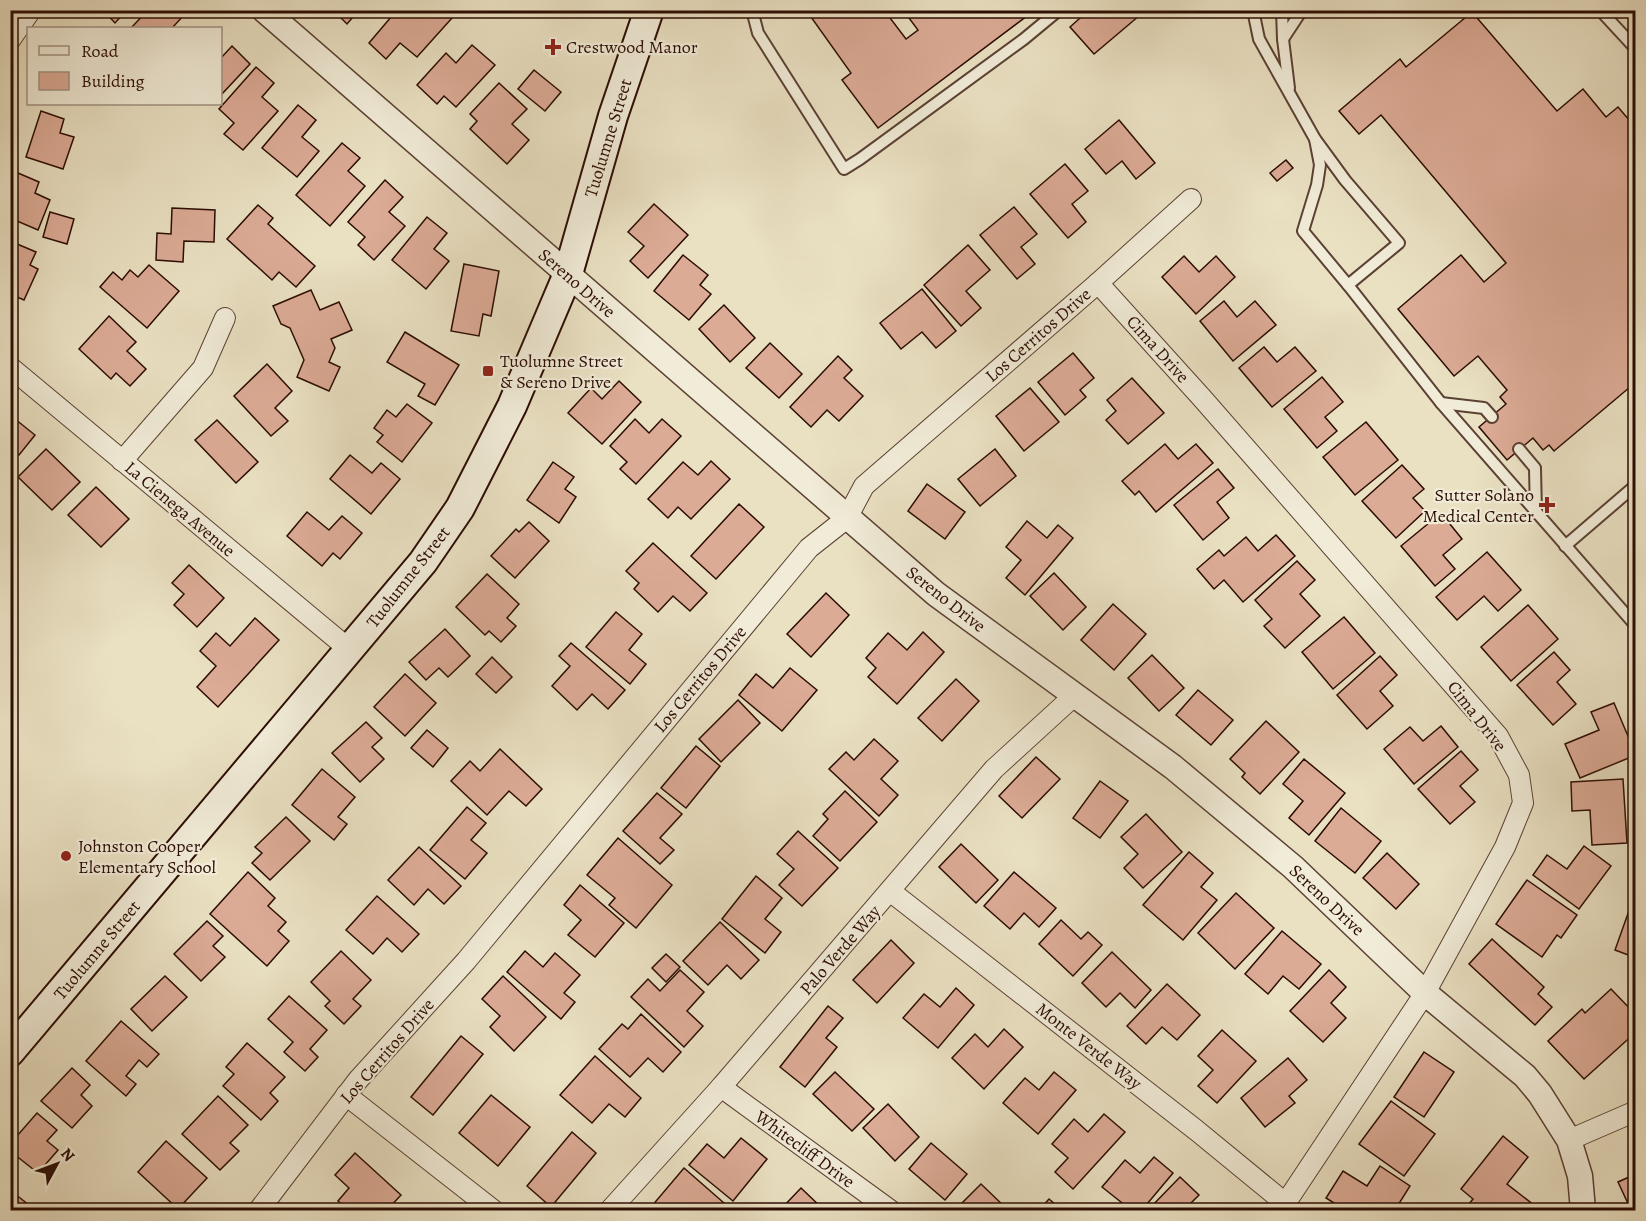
<svg xmlns="http://www.w3.org/2000/svg" width="1646" height="1221" viewBox="0 0 1646 1221" font-family="Alegreya,serif">
  <style>
    .building { fill: #dcab96; stroke: #2b0c03; stroke-width: 1.5 }
    .lines { fill: none; stroke-linecap: round; stroke-linejoin: round }
    .service-casing { stroke: #5b4133; stroke-width: 14 }
    .minor-casing { stroke: #5b4133; stroke-width: 22 }
    .tertiary-casing { stroke: #5b4133; stroke-width: 27 }
    .secondary-casing { stroke: #2b0c03; stroke-width: 32 }
    .service { stroke: #f1ecd8; stroke-width: 10 }
    .minor { stroke: #f1ecd8; stroke-width: 20 }
    .tertiary { stroke: #f1ecd8; stroke-width: 24 }
    .secondary { stroke: #f1ecd8; stroke-width: 28 }
    .poi-dot { fill: #8f2418; stroke: #f1ecd8; stroke-width: 2 }
    .labels { text-anchor: middle; stroke-width: 4.5; stroke-linejoin: round; paint-order: stroke }
    .poi-label { font-size: 18px; fill: #2b0c03; stroke: #f1ecd8; text-anchor: start }
    .street-label { font-size: 18px; fill: #2b0c03; stroke: #f1ecd8 }
  </style>
  <rect width="100%" height="100%" fill="#eae1c3"/>
  <filter id="stains"><feTurbulence type="fractalNoise" baseFrequency=".00333" numOctaves="4"/><feColorMatrix values="0 0 0 0 .2 0 0 0 0 .09 0 0 0 0 .02 0 0 0 .5 -.17"/></filter>
  <radialGradient id="worn" r=".72"><stop offset=".6" stop-color="#630" stop-opacity="0"/><stop offset="1" stop-color="#630" stop-opacity=".3"/></radialGradient>
  <g class="building">
    <polygon points="103,10 127,10 115,23"/>
    <polygon points="148,10 182,10 185,14 172,28 131,28"/>
    <polygon points="333,10 359,10 347,24"/>
    <polygon points="397,10 444,10 452,18 417,57 400,43 386,59 369,43"/>
    <polygon points="806,10 884,10 906,39 918,30 903,10 1035,10 878,128 842,80 851,73"/>
    <polygon points="1089,10 1146,10 1094,54 1070,27"/>
    <polygon points="1472,12 1557,111 1583,89 1606,117 1618,107 1636,128 1636,382 1554,451 1549,445 1543,450 1533,438 1507,460 1479,427 1506,404 1500,397 1507,390 1478,356 1454,376 1398,309 1461,255 1484,282 1506,263 1381,115 1359,134 1339,111 1400,59 1406,67"/>
    <polygon points="472,45 495,65 456,107 444,96 437,104 417,85 446,53 456,63"/>
    <polygon points="232,46 250,64 220,96 220,59"/>
    <polygon points="256,67 274,83 262,97 278,111 243,150 224,134 234,123 219,109"/>
    <polygon points="534,70 561,92 545,111 518,89"/>
    <polygon points="499,83 527,109 512,124 529,140 507,164 470,129 477,121 470,114"/>
    <polygon points="298,105 316,120 302,137 319,151 297,177 262,148"/>
    <polygon points="41,111 64,119 60,133 74,137 63,169 26,157"/>
    <polygon points="1119,120 1155,163 1136,179 1122,161 1106,174 1085,149"/>
    <polygon points="342,143 360,158 348,171 365,186 330,226 296,195"/>
    <polygon points="1286,160 1293,168 1277,181 1270,173"/>
    <polygon points="1065,164 1088,191 1072,204 1086,222 1068,238 1030,194"/>
    <polygon points="18,173 39,182 35,193 50,200 38,230 10,218 10,192"/>
    <polygon points="385,180 403,197 389,212 405,226 374,260 358,245 365,237 348,222"/>
    <polygon points="654,204 688,235 648,278 630,261 644,246 628,232"/>
    <polygon points="258,205 273,218 268,224 315,266 296,287 279,272 272,280 227,239"/>
    <polygon points="1014,207 1037,234 1021,247 1035,264 1017,279 980,235"/>
    <polygon points="172,208 215,210 214,242 184,241 183,262 156,260 157,233 171,234"/>
    <polygon points="50,212 74,219 67,244 43,237"/>
    <polygon points="427,217 447,233 434,249 449,261 426,289 392,260"/>
    <polygon points="10,241 36,252 30,265 38,269 24,300 10,294"/>
    <polygon points="968,245 990,270 966,291 981,308 961,326 924,285"/>
    <polygon points="683,255 708,275 700,285 711,294 689,320 654,291"/>
    <polygon points="1184,256 1199,272 1216,256 1235,277 1196,314 1162,277"/>
    <polygon points="464,264 499,271 491,316 483,314 479,336 451,331"/>
    <polygon points="149,265 179,291 147,328 100,287 113,272 122,280 130,270 138,277"/>
    <polygon points="922,289 956,331 936,348 922,332 901,349 880,323"/>
    <polygon points="311,290 320,310 339,302 352,330 331,339 335,348 329,362 340,367 329,391 297,377 304,360 290,328 281,324 273,306"/>
    <polygon points="1224,301 1237,317 1255,301 1276,325 1233,361 1200,321"/>
    <polygon points="724,305 755,338 730,362 699,329"/>
    <polygon points="109,316 136,342 127,351 146,369 130,386 116,373 111,379 79,349"/>
    <polygon points="405,332 459,365 435,405 418,396 425,384 387,362"/>
    <polygon points="770,343 802,374 779,398 746,368"/>
    <polygon points="1264,347 1277,362 1295,347 1316,371 1272,407 1239,368"/>
    <polygon points="1073,353 1094,378 1080,390 1086,397 1065,415 1038,382"/>
    <polygon points="838,356 852,370 844,378 863,396 839,421 827,410 811,427 790,407"/>
    <polygon points="267,364 292,391 275,408 288,421 271,436 234,396"/>
    <polygon points="1322,377 1343,402 1325,417 1337,431 1317,448 1284,409"/>
    <polygon points="1132,378 1164,413 1128,444 1106,420 1116,411 1107,400"/>
    <polygon points="619,381 641,402 602,444 568,413 591,388 602,399"/>
    <polygon points="1030,388 1059,422 1024,451 996,416"/>
    <polygon points="407,404 432,423 402,462 377,442 383,435 374,428 387,410 396,417"/>
    <polygon points="10,415 35,435 19,455 10,448"/>
    <polygon points="635,419 649,433 662,419 681,436 636,484 620,469 627,462 610,446"/>
    <polygon points="217,420 258,462 236,483 195,440"/>
    <polygon points="1366,422 1398,460 1355,495 1323,457"/>
    <polygon points="1165,444 1178,459 1196,444 1213,463 1156,512 1139,491 1135,495 1122,481"/>
    <polygon points="46,449 80,482 52,510 18,477"/>
    <polygon points="995,449 1016,476 980,506 958,479"/>
    <polygon points="350,455 372,473 381,463 400,479 371,514 330,479"/>
    <polygon points="711,461 730,479 691,519 678,507 668,518 648,499 683,462 698,475"/>
    <polygon points="553,462 574,477 565,489 576,497 559,523 527,500"/>
    <polygon points="1402,465 1424,489 1413,498 1425,511 1396,538 1362,501"/>
    <polygon points="1218,469 1234,488 1217,502 1229,518 1203,540 1174,505"/>
    <polygon points="927,484 965,512 945,539 908,511"/>
    <polygon points="96,487 129,519 101,547 68,515"/>
    <polygon points="739,504 764,527 716,579 691,556"/>
    <polygon points="307,512 329,530 342,516 362,533 340,559 333,553 322,566 287,536"/>
    <polygon points="1441,513 1462,539 1443,555 1455,569 1435,586 1401,546"/>
    <polygon points="1027,521 1047,538 1058,525 1073,538 1025,595 1006,578 1021,560 1006,547"/>
    <polygon points="529,522 549,541 515,578 491,556 516,529 519,532"/>
    <polygon points="1276,535 1295,556 1243,602 1224,580 1214,589 1197,569 1219,550 1224,556 1246,537 1258,551"/>
    <polygon points="653,543 707,593 690,611 673,596 658,612 634,589 639,583 626,571"/>
    <polygon points="1487,552 1521,590 1498,611 1484,596 1457,620 1436,597"/>
    <polygon points="1297,561 1315,580 1300,594 1320,616 1285,648 1264,626 1272,619 1255,600"/>
    <polygon points="189,565 224,598 197,627 174,605 184,594 172,583"/>
    <polygon points="1054,573 1086,607 1063,630 1030,596"/>
    <polygon points="487,574 519,604 507,618 516,626 501,642 489,631 485,635 456,607"/>
    <polygon points="826,593 849,615 811,657 787,634"/>
    <polygon points="1113,604 1146,634 1114,670 1081,640"/>
    <polygon points="1528,605 1558,639 1511,681 1481,647"/>
    <polygon points="616,612 642,634 629,650 646,664 630,684 586,647"/>
    <polygon points="1344,617 1375,653 1333,689 1302,652"/>
    <polygon points="255,618 279,640 218,707 197,687 216,666 200,651 216,633 230,646"/>
    <polygon points="445,629 470,656 448,677 439,668 426,680 409,662"/>
    <polygon points="923,632 944,652 897,704 868,677 876,668 866,658 888,633 907,650"/>
    <polygon points="571,643 625,690 608,709 592,694 577,710 552,686 570,666 559,656"/>
    <polygon points="1554,652 1570,670 1557,682 1576,704 1553,725 1517,685"/>
    <polygon points="1152,655 1184,688 1159,711 1128,678"/>
    <polygon points="1380,656 1397,675 1380,691 1393,706 1367,729 1337,695"/>
    <polygon points="492,657 512,677 496,693 476,674"/>
    <polygon points="790,668 817,690 782,731 739,695 756,674 773,688"/>
    <polygon points="405,674 436,703 405,736 374,707"/>
    <polygon points="956,679 979,701 942,741 918,718"/>
    <polygon points="1198,690 1233,720 1211,745 1176,715"/>
    <polygon points="738,700 760,723 721,762 699,739"/>
    <polygon points="1614,703 1636,755 1580,778 1565,744 1599,730 1591,712"/>
    <polygon points="1266,721 1299,752 1260,794 1242,777 1245,773 1230,759"/>
    <polygon points="366,722 382,738 372,747 384,759 360,782 332,753"/>
    <polygon points="1441,726 1458,747 1414,784 1384,749 1410,727 1423,741"/>
    <polygon points="427,730 448,748 433,767 411,748"/>
    <polygon points="874,739 898,761 881,779 898,795 879,816 829,769 846,752 854,760"/>
    <polygon points="696,746 720,766 686,808 661,788"/>
    <polygon points="500,749 542,789 526,806 509,791 487,815 451,781 470,761 480,771"/>
    <polygon points="1461,751 1478,770 1460,786 1475,802 1450,824 1418,789"/>
    <polygon points="1036,757 1060,779 1022,818 999,796"/>
    <polygon points="1304,759 1345,793 1309,835 1289,818 1303,801 1283,784"/>
    <polygon points="322,769 355,797 338,817 347,824 334,840 292,805"/>
    <polygon points="1623,779 1627,843 1592,845 1590,810 1572,811 1571,782"/>
    <polygon points="1100,781 1128,801 1100,838 1073,818"/>
    <polygon points="845,791 877,822 840,861 813,836 828,819 823,814"/>
    <polygon points="657,793 682,814 660,838 674,850 660,864 623,831"/>
    <polygon points="467,807 486,823 471,840 487,853 465,879 430,850"/>
    <polygon points="1341,808 1381,841 1355,873 1315,841"/>
    <polygon points="1146,814 1182,852 1143,888 1124,868 1138,854 1121,837"/>
    <polygon points="286,817 310,841 270,880 252,863 262,853 255,847"/>
    <polygon points="798,831 838,868 802,906 779,885 794,869 777,854"/>
    <polygon points="618,838 672,885 636,928 609,905 615,898 587,875"/>
    <polygon points="961,844 998,880 976,903 939,867"/>
    <polygon points="1584,846 1611,866 1579,909 1533,875 1547,855 1567,869"/>
    <polygon points="419,847 461,886 444,904 428,889 414,905 388,880"/>
    <polygon points="1189,852 1213,873 1201,887 1217,900 1183,940 1143,905"/>
    <polygon points="1387,853 1419,884 1396,909 1363,878"/>
    <polygon points="248,872 275,898 268,906 286,922 278,931 289,941 267,966 210,914"/>
    <polygon points="1014,872 1056,908 1039,927 1024,913 1010,929 984,906"/>
    <polygon points="756,876 782,898 765,919 781,932 765,953 722,919"/>
    <polygon points="1527,880 1577,915 1561,938 1557,935 1542,957 1496,924"/>
    <polygon points="580,885 624,923 595,957 568,935 581,920 564,905"/>
    <polygon points="1636,891 1636,958 1615,950"/>
    <polygon points="1236,893 1274,928 1235,969 1198,933"/>
    <polygon points="377,896 419,934 402,952 387,938 373,954 346,930"/>
    <polygon points="1061,920 1081,939 1088,932 1102,945 1073,976 1039,944"/>
    <polygon points="207,921 223,936 213,946 225,957 201,981 174,954"/>
    <polygon points="720,922 759,960 741,979 727,965 708,985 683,961"/>
    <polygon points="1282,931 1321,964 1299,989 1283,976 1268,994 1245,974"/>
    <polygon points="1492,939 1544,987 1538,994 1552,1007 1535,1025 1469,964"/>
    <polygon points="891,940 914,963 877,1003 853,980"/>
    <polygon points="341,951 371,980 353,999 361,1006 344,1024 325,1006 330,1001 311,982"/>
    <polygon points="525,951 543,967 555,953 580,975 564,993 575,1002 561,1019 507,972"/>
    <polygon points="1112,952 1151,990 1135,1008 1120,993 1106,1007 1082,983"/>
    <polygon points="666,954 680,967 666,982 652,968"/>
    <polygon points="680,970 704,992 687,1011 703,1026 684,1047 631,997 648,979 660,991"/>
    <polygon points="1329,970 1346,987 1331,1003 1346,1018 1323,1042 1290,1011"/>
    <polygon points="165,976 187,997 152,1031 131,1009"/>
    <polygon points="503,976 546,1017 514,1051 490,1027 500,1016 482,999"/>
    <polygon points="1167,984 1200,1015 1177,1040 1162,1027 1146,1044 1127,1026"/>
    <polygon points="956,988 974,1005 938,1048 903,1018 924,994 940,1007"/>
    <polygon points="1611,989 1636,1015 1636,1032 1584,1079 1548,1041 1582,1009 1585,1013"/>
    <polygon points="289,996 327,1030 310,1049 318,1057 305,1071 284,1052 293,1042 268,1019"/>
    <polygon points="828,1006 843,1018 826,1038 837,1047 805,1087 780,1067"/>
    <polygon points="641,1014 681,1052 663,1072 648,1058 630,1077 599,1049 622,1024 628,1029"/>
    <polygon points="121,1021 159,1054 147,1067 139,1060 126,1076 136,1084 126,1096 86,1061"/>
    <polygon points="1004,1029 1023,1047 984,1089 952,1058 975,1034 988,1047"/>
    <polygon points="1222,1030 1256,1061 1217,1103 1198,1086 1213,1070 1198,1056"/>
    <polygon points="461,1036 483,1054 433,1115 411,1097"/>
    <polygon points="247,1043 285,1077 270,1093 278,1101 261,1120 223,1086 234,1074 226,1067"/>
    <polygon points="1424,1052 1454,1072 1424,1117 1394,1097"/>
    <polygon points="595,1056 641,1098 625,1117 609,1104 592,1123 560,1095"/>
    <polygon points="1288,1058 1307,1080 1289,1096 1295,1103 1265,1127 1241,1098"/>
    <polygon points="72,1068 90,1085 81,1095 92,1106 72,1128 41,1101"/>
    <polygon points="835,1072 874,1109 852,1131 813,1094"/>
    <polygon points="1054,1072 1076,1090 1038,1134 1003,1103 1025,1078 1039,1090"/>
    <polygon points="491,1095 530,1127 498,1166 459,1133"/>
    <polygon points="218,1096 248,1125 230,1143 239,1151 220,1170 182,1134"/>
    <polygon points="1391,1101 1435,1134 1404,1176 1359,1144"/>
    <polygon points="888,1104 919,1137 895,1161 863,1128"/>
    <polygon points="37,1113 57,1130 47,1141 58,1150 38,1173 10,1151 10,1144"/>
    <polygon points="1104,1114 1125,1132 1073,1189 1055,1172 1068,1158 1052,1144 1074,1119 1088,1132"/>
    <polygon points="572,1132 596,1153 551,1207 527,1186"/>
    <polygon points="1503,1136 1528,1157 1507,1184 1539,1209 1538,1210 1464,1210 1473,1199 1461,1189"/>
    <polygon points="741,1138 767,1159 733,1201 689,1165 707,1144 724,1158"/>
    <polygon points="166,1141 207,1178 178,1209 138,1172"/>
    <polygon points="931,1143 967,1174 945,1200 909,1169"/>
    <polygon points="355,1153 401,1195 387,1210 374,1210 371,1207 368,1210 348,1210 338,1201 349,1188 335,1175"/>
    <polygon points="1154,1157 1173,1173 1142,1210 1131,1210 1102,1187 1125,1160 1140,1173"/>
    <polygon points="1380,1166 1410,1186 1395,1210 1345,1210 1326,1198 1343,1171 1367,1186"/>
    <polygon points="684,1168 724,1203 718,1210 656,1210 651,1207"/>
    <polygon points="1636,1174 1636,1210 1631,1210 1618,1182"/>
    <polygon points="1180,1177 1199,1195 1188,1206 1192,1210 1148,1210"/>
    <polygon points="981,1184 1008,1210 961,1210 958,1207"/>
    <polygon points="801,1188 824,1210 780,1210"/>
    <polygon points="10,1190 29,1205 24,1210 10,1210"/>
    <polygon points="1049,1199 1062,1210 1039,1210"/>
  </g>
  <g class="lines">
    <defs>
      <g id="service">
        <polyline points="752,10 758,33 844,169 860,159 1024,39 1059,10"/>
        <polyline points="1253,10 1259,39 1315,139 1345,180 1399,243 1348,285"/>
        <polyline points="1282,10 1283,39 1289,88"/>
        <polyline points="1600,10 1636,49"/>
        <polyline points="1283,39 1302,10"/>
        <polyline points="1315,139 1320,165 1317,185 1303,231 1348,285 1441,403 1636,626"/>
        <polyline points="1441,403 1484,408 1492,417"/>
        <polyline points="1519,449 1535,468 1536,513"/>
        <polyline points="1565,546 1636,485"/>
      </g>
      <g id="minor">
        <polyline points="10,40 31,10"/>
        <polyline points="1098,283 1202,398 1498,736 1519,775 1523,803 1505,847 1425,993 1281,1210"/>
        <polyline points="10,367 350,650"/>
        <polyline points="122,461 203,368 225,318"/>
        <polyline points="890,891 1196,1130 1285,1203"/>
        <polyline points="721,1087 890,1210"/>
        <polyline points="346,1095 493,1210"/>
        <polyline points="1569,1140 1636,1111"/>
        <polyline points="259,1210 358,1080 466,961 809,548 847,518 864,486 1098,283 1191,199"/>
        <polyline points="610,1210 721,1087 994,769 1075,695"/>
      </g>
      <polyline id="tertiary" points="264,10 936,594 1173,767 1293,867 1425,993 1525,1076 1540,1094 1569,1140 1580,1176 1583,1210"/>
      <polyline id="secondary" points="10,1052 423,562 460,508 512,406 568,274 613,116 649,10"/>
    </defs>
    <use href="#service" class="service-casing"/>
    <use href="#minor" class="minor-casing"/>
    <use href="#tertiary" class="tertiary-casing"/>
    <use href="#secondary" class="secondary-casing"/>
    <use href="#service" class="service"/>
    <use href="#minor" class="minor"/>
    <use href="#tertiary" class="tertiary"/>
    <use href="#secondary" class="secondary"/>
  </g>
  <g class="poi-dot">
    <path d="M550 38h6v6h6v6h-6v6h-6v-6h-6v-6h6z"/>
    <rect x="482" y="365" width="12" height="12" rx="3"/>
    <path d="M1544 496h6v6h6v6h-6v6h-6v-6h-6v-6h6z"/>
    <circle cx="66" cy="856" r="6"/>
  </g>
  <g class="labels">
    <g class="poi-label">
      <text x="566" y="53">Crestwood Manor</text>
      <text x="500" y="367">Tuolumne Street<tspan x="500" dy="21">&amp; Sereno Drive</tspan></text>
      <text x="1534" y="501" text-anchor="end">Sutter Solano<tspan x="1534" dy="21">Medical Center</tspan></text>
      <text x="78" y="852">Johnston Cooper<tspan x="78" dy="21">Elementary School</tspan></text>
    </g>
    <g class="street-label">
      <text transform="translate(608 138) rotate(-73)" y="6">Tuolumne Street</text>
      <text transform="translate(577 283) rotate(41)" y="6">Sereno Drive</text>
      <text transform="translate(1038 335) rotate(-41)" y="6">Los Cerritos Drive</text>
      <text transform="translate(1158 349) rotate(48)" y="6">Cima Drive</text>
      <text transform="translate(180 509) rotate(40)" y="6">La Cienega Avenue</text>
      <text transform="translate(408 577) rotate(-52)" y="6">Tuolumne Street</text>
      <text transform="translate(946 599) rotate(38)" y="6">Sereno Drive</text>
      <text transform="translate(700 679) rotate(-50)" y="6">Los Cerritos Drive</text>
      <text transform="translate(1477 716) rotate(52)" y="6">Cima Drive</text>
      <text transform="translate(1327 900) rotate(43)" y="6">Sereno Drive</text>
      <text transform="translate(97 950) rotate(-50)" y="6">Tuolumne Street</text>
      <text transform="translate(840 950) rotate(-49)" y="6">Palo Verde Way</text>
      <text transform="translate(1089 1046) rotate(38)" y="6">Monte Verde Way</text>
      <text transform="translate(387 1051) rotate(-49)" y="6">Los Cerritos Drive</text>
      <text transform="translate(805 1149) rotate(36)" y="6">Whitecliff Drive</text>
    </g>
  </g>
  <rect width="1646" height="1221" fill="none" stroke="#eae1c3" stroke-width="36"/>
  <rect x="12" y="12" width="1622" height="1197" fill="none" stroke="#2b0c03" stroke-width="3"/>
  <rect x="18" y="18" width="1610" height="1185" fill="none" stroke="#2b0c03" stroke-width="1.5"/>
  <rect x="27" y="27" width="195" height="78" fill="#f1ecd8" stroke="#a29283" stroke-width="1.5"/>
  <rect x="39" y="46" width="30" height="9" fill="#f1ecd8" stroke="#a29283" stroke-width="1.5"/>
  <text x="81" y="57" font-size="18" fill="#2b0c03">Road</text>
  <rect x="39" y="72" width="30" height="18" fill="#dcab96" stroke="#a29283" stroke-width="1.5"/>
  <text x="81" y="87" font-size="18" fill="#2b0c03">Building</text>
  <g transform="translate(57 1164) rotate(49)" stroke="#f1ecd8" stroke-width="4.5" paint-order="stroke">
  <path d="M0-4.5L10 22L0 15L-10 22Z" fill="#2b0c03"/>
  <text y="-9" font-size="16" font-weight="bold" text-anchor="middle" fill="#2b0c03">N</text>
  </g>
  <rect width="100%" height="100%" filter="url(#stains)"/>
  <rect width="100%" height="100%" fill="url(#worn)"/>
</svg>
